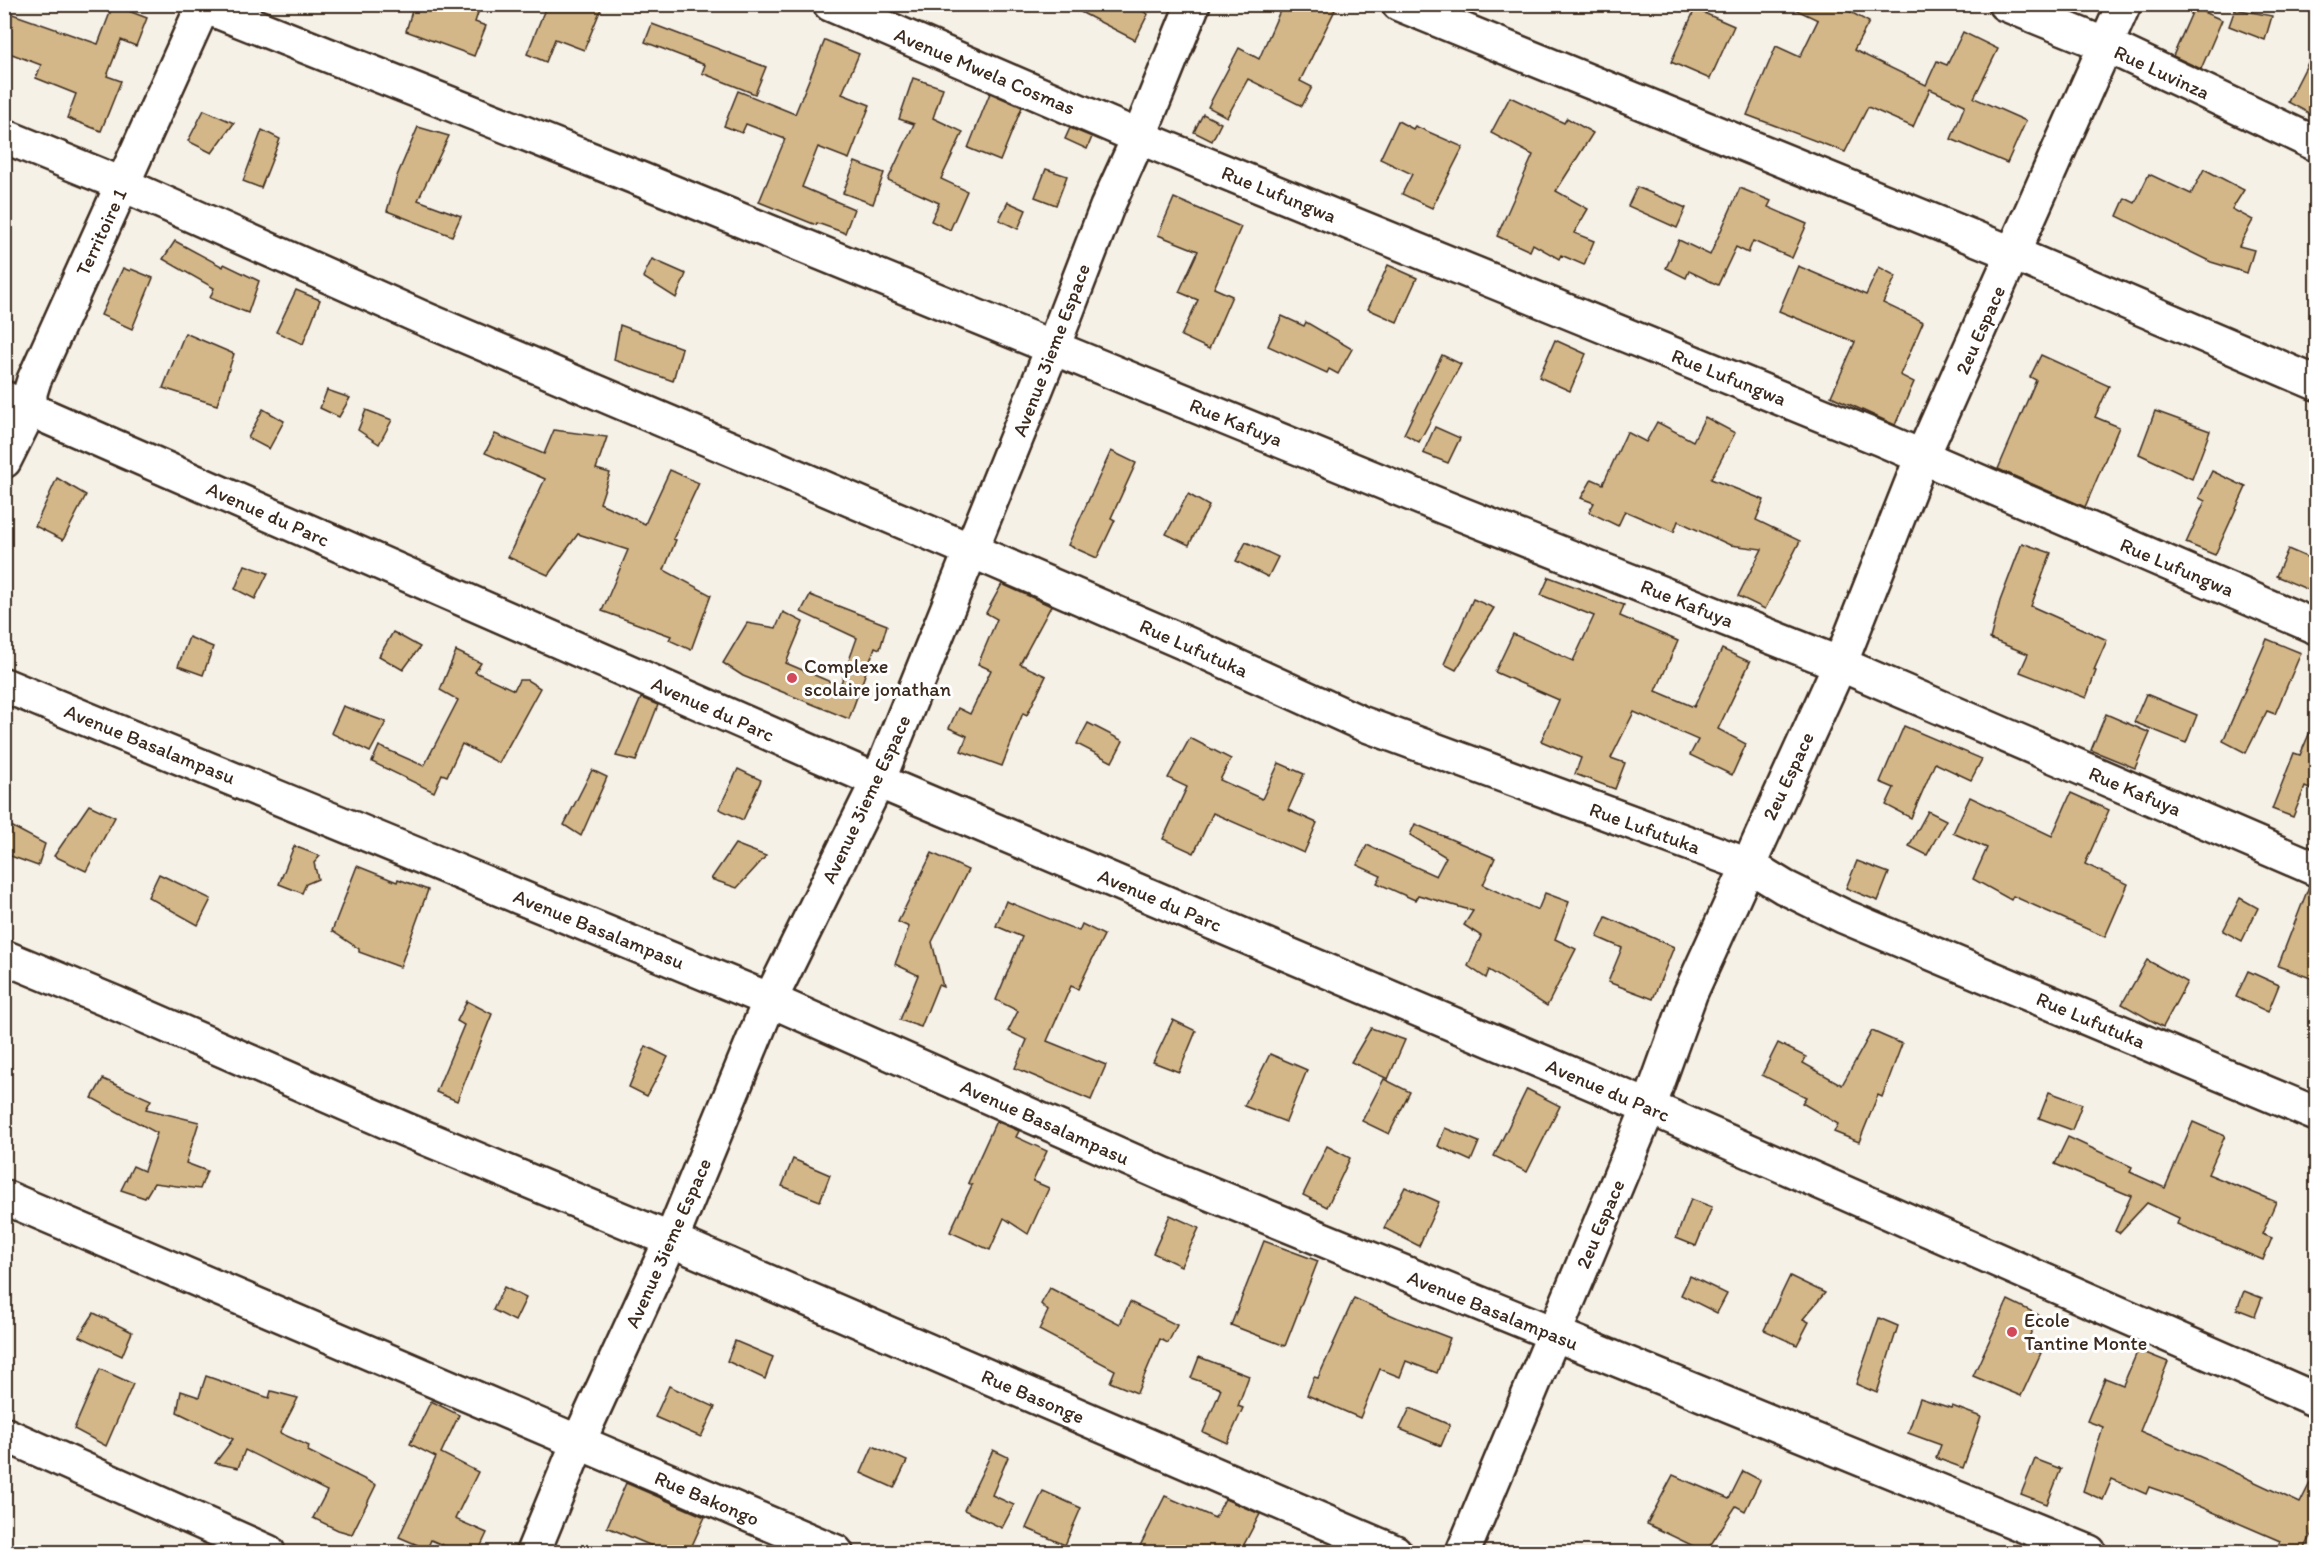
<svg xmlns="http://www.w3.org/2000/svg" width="2321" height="1557" viewBox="0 0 2321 1557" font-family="Itim,sans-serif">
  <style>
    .building { fill: #d3b788; stroke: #3b2a1e; stroke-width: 1.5 }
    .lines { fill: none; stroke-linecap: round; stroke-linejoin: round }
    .minor-casing { stroke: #3b2a1e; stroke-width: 38 }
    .minor { stroke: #fff; stroke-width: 33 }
    .poi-dot { fill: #d1495b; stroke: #fff; stroke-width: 2 }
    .labels { text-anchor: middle; stroke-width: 6; stroke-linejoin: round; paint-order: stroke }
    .street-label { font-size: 20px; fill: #3b2a1e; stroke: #fff }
    .poi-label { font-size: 20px; fill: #3b2a1e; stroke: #fff; text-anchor: start }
  </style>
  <rect width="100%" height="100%" fill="#f6f1e7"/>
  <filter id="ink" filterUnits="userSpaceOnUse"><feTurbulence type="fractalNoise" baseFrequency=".0167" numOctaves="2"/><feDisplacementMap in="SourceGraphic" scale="12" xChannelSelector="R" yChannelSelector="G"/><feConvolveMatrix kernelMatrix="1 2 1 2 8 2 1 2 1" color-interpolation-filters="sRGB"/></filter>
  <g filter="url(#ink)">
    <g class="building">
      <polygon points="414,4 481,4 475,22 486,26 474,56 406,31"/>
      <polygon points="547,4 603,4 584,50 555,39 546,62 527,54"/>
      <polygon points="1065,4 1129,4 1148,14 1135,40"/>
      <polygon points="1283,4 1322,4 1335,10 1300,81 1312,87 1302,106 1248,79 1227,117 1208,107 1239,48 1259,59"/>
      <polygon points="1784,4 1836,4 1869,22 1854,50 1926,85 1937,61 1947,65 1963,32 1998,49 1974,98 2026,121 2007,163 1951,139 1965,105 1930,89 1913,127 1868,107 1845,152 1747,115 1776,46 1800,57 1818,20"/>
      <polygon points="113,5 147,18 136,46 121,40 107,76 121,81 101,131 67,118 76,94 36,78 41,65 4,51 4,11 98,44"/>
      <polygon points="2194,8 2222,20 2201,69 2173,56"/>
      <polygon points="1695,9 1734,26 1710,79 1671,62"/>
      <polygon points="2235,9 2272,16 2265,40 2229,26"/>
      <polygon points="652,24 766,67 755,94 702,73 705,65 645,42"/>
      <polygon points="825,40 859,54 842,94 870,105 849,159 818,147 802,187 854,209 845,233 817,223 816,225 759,202 785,139 746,124 742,133 724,126 738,91 795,114"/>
      <polygon points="2316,47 2316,117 2288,102"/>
      <polygon points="913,78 943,88 933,118 963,132 941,179 967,191 950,230 931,221 939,203 888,180 914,124 899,119"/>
      <polygon points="990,93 1022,107 1000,161 968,148"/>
      <polygon points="1510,97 1564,123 1567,118 1593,133 1556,191 1588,209 1574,233 1594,241 1584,265 1561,255 1559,259 1533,244 1530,251 1497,236 1533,155 1491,133"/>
      <polygon points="204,110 234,123 212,153 188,141"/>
      <polygon points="1203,114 1221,123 1212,141 1194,132"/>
      <polygon points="1398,121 1413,129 1415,126 1463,147 1432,208 1402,194 1412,174 1380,159"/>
      <polygon points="418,127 449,136 418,200 461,216 452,236 387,211 397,176"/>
      <polygon points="1070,128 1092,137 1087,149 1065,139"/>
      <polygon points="262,130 280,139 261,188 243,181"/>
      <polygon points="855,162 884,173 873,204 843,193"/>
      <polygon points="1046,169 1067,176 1056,205 1035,197"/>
      <polygon points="2204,169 2244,190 2232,209 2253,220 2239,246 2254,250 2247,273 2211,262 2117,216 2125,198 2135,203 2149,174 2191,194"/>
      <polygon points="1637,187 1686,208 1677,228 1628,206"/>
      <polygon points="1740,188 1771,201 1768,207 1807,224 1792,258 1753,241 1748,253 1736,247 1718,285 1689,271 1686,278 1666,268 1679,240 1710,255"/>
      <polygon points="1174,198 1241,227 1214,288 1232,296 1209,349 1181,336 1198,300 1179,292 1198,251 1158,235"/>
      <polygon points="1008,202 1026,210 1018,229 999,220"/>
      <polygon points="175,241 223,267 224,264 259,281 248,313 210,298 214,288 163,259"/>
      <polygon points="652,259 686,274 676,298 643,277"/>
      <polygon points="1388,265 1417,278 1397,322 1368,309"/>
      <polygon points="1798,266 1866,295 1879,267 1896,276 1883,303 1923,322 1900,375 1914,382 1895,425 1831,396 1855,342 1779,311"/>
      <polygon points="123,268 130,271 131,269 153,278 132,329 101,315"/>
      <polygon points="296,290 320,300 303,344 276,332"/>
      <polygon points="1282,316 1304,326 1306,322 1352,349 1338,374 1329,369 1327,373 1268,346"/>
      <polygon points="620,325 682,348 673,381 614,360"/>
      <polygon points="185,333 234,354 217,405 163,388"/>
      <polygon points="1555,340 1586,354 1570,391 1539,377"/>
      <polygon points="1442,355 1461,364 1419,442 1404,434"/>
      <polygon points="2041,355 2109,386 2095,417 2119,427 2085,507 1998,469 2036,380 2030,377"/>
      <polygon points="327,390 350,398 339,417 320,408"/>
      <polygon points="263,409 284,421 269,449 248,438"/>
      <polygon points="366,410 392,420 379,444 358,430"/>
      <polygon points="2155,411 2210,431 2192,479 2139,454"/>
      <polygon points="1705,417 1735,433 1711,479 1764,500 1756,520 1800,541 1765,609 1738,596 1762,549 1730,545 1678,521 1674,532 1625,511 1618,526 1589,512 1594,503 1581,498 1592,479 1603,484 1627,432 1646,442 1657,422 1693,441"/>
      <polygon points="1435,427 1460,438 1448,463 1423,453"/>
      <polygon points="554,430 607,437 596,469 610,473 600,503 645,524 670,470 699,483 673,539 676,540 664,570 711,595 691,650 669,640 671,636 602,611 628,550 578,534 548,575 508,557 545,479 485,453 495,434 544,454"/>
      <polygon points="1111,451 1136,463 1111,518 1115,520 1097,558 1068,545"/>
      <polygon points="2212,471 2246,487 2215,555 2186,543 2205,501 2199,498"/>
      <polygon points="57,478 86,495 63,540 35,526"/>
      <polygon points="1188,494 1209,506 1189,545 1166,534"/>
      <polygon points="1246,542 1278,557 1268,577 1236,561"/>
      <polygon points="2022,543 2051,553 2031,606 2107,640 2094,670 2096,671 2086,698 2020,672 2028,654 1990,639 2000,601"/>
      <polygon points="2288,549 2316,561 2316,593 2276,576"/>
      <polygon points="245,565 268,573 255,599 235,589"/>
      <polygon points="1549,577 1624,605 1620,616 1678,641 1656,691 1694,707 1722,649 1750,662 1718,729 1746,744 1732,775 1690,755 1698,740 1634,712 1611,758 1625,763 1615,789 1575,774 1581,758 1541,741 1559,700 1495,672 1513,634 1573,661 1594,616 1541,595"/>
      <polygon points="1002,584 1051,606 1020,664 1046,676 1027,715 1023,713 1002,766 961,751 967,736 949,728 958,708 970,714 991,670 978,664 997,619 986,613"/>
      <polygon points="810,595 887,625 880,649 875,647 849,719 743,676 723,663 747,623 776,628 783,612 803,622 786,663 840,686 857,638 801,612"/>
      <polygon points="1473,599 1494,608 1456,670 1444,664"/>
      <polygon points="393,632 420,647 403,670 379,656"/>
      <polygon points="189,637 213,647 203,675 178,666"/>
      <polygon points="2267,639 2301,653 2275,714 2267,711 2246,753 2223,741"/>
      <polygon points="456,651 481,663 475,672 514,690 519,680 527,680 540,688 499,763 462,744 447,776 442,774 434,792 372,762 379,746 424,766 458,700 440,690"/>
      <polygon points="2146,694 2197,715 2186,743 2134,722"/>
      <polygon points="641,698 658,705 636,761 616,756"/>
      <polygon points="343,706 386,722 370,752 331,733"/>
      <polygon points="2106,714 2150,733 2135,768 2091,750"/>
      <polygon points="2316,718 2316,792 2305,787 2293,817 2272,809 2294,753 2300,755"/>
      <polygon points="1088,723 1123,741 1112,762 1077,744"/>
      <polygon points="1904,726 1982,759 1971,780 1935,763 1911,818 1886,805 1894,788 1880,782"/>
      <polygon points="1190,738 1231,759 1220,780 1262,799 1279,763 1304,774 1288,810 1317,823 1304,853 1213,813 1194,853 1163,839 1187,787 1168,778"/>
      <polygon points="738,769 761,780 743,820 719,809"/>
      <polygon points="592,770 607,777 581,836 564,825"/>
      <polygon points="2071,793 2109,810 2085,864 2128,884 2105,937 2013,896 2011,900 1973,879 1987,848 1953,833 1970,797 2052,836"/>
      <polygon points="89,805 115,817 86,871 54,856"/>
      <polygon points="1928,811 1946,820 1927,855 1909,846"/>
      <polygon points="1415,824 1495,858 1483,885 1538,910 1545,893 1569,902 1555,939 1576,949 1547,1006 1489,970 1486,978 1468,966 1481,936 1464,925 1473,911 1418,895 1415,900 1377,883 1381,876 1357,865 1367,845 1436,876 1446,857 1410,835"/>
      <polygon points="11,826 45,844 38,866 5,854"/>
      <polygon points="735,844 766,856 737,888 711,879"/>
      <polygon points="294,846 320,856 314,863 318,879 306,884 302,893 279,884"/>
      <polygon points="932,853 968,870 932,942 943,987 938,985 921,1027 900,1020 918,975 895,964 909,927 898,922"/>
      <polygon points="1857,861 1889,873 1878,901 1846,888"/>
      <polygon points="357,866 397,882 398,879 428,890 400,967 359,952 359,949 332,931"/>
      <polygon points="159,874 211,899 198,925 148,897"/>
      <polygon points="2309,886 2316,887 2316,980 2278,966"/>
      <polygon points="2240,898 2258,908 2242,941 2223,931"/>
      <polygon points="1006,901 1079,931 1082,924 1104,935 1078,989 1071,986 1047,1041 1106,1065 1091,1100 1015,1068 1027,1040 1008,1031 1018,1011 996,1000 1022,937 996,926"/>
      <polygon points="1606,917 1674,947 1653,999 1608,982 1622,948 1597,937"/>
      <polygon points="2147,960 2187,982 2163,1027 2122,1004"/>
      <polygon points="2248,971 2279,985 2268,1012 2236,997"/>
      <polygon points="467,1001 492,1014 457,1101 436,1092 464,1025 457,1021"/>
      <polygon points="1173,1020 1196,1031 1179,1072 1153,1062"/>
      <polygon points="1371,1028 1405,1040 1388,1079 1351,1062"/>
      <polygon points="1872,1031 1902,1044 1882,1097 1878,1095 1859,1142 1834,1132 1838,1124 1802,1103 1806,1097 1762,1075 1778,1043 1806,1057 1803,1063 1842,1085"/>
      <polygon points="646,1046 668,1057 647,1096 629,1087"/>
      <polygon points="1270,1054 1307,1070 1286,1122 1244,1106"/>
      <polygon points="103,1079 151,1100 146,1109 199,1122 186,1163 207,1171 200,1189 154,1183 145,1198 121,1190 133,1166 144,1171 157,1133 92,1098"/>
      <polygon points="1384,1079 1410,1092 1389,1134 1362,1121"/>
      <polygon points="1527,1089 1560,1106 1527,1172 1494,1156"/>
      <polygon points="2049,1092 2082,1104 2072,1130 2039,1118"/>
      <polygon points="996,1121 1019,1131 1016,1137 1047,1151 1033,1181 1049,1188 1028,1234 1004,1218 990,1250 950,1232 972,1185 968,1183"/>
      <polygon points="2193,1122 2225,1136 2208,1174 2276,1202 2262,1234 2272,1238 2263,1260 2177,1224 2179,1218 2147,1203 2119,1233 2115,1231 2131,1196 2055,1164 2068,1137 2132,1167 2130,1172 2165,1188"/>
      <polygon points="1445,1128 1479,1142 1471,1161 1438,1146"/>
      <polygon points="1327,1146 1350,1158 1327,1207 1303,1195"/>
      <polygon points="793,1159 830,1175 820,1201 782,1186"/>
      <polygon points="1405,1187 1439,1202 1419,1246 1384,1228"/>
      <polygon points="1691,1199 1712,1207 1696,1246 1676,1238"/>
      <polygon points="1170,1215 1199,1228 1181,1266 1153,1253"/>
      <polygon points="1264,1241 1318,1261 1285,1346 1231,1325"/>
      <polygon points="1690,1276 1727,1294 1717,1313 1681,1295"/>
      <polygon points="1790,1276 1825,1293 1803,1319 1809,1322 1797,1345 1764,1330"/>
      <polygon points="504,1287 526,1298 515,1321 493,1310"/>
      <polygon points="1050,1288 1120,1324 1130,1302 1177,1325 1168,1343 1160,1339 1137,1393 1110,1382 1115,1370 1039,1330 1048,1311 1041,1304"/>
      <polygon points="2244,1291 2262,1298 2255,1316 2237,1309"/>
      <polygon points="1354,1298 1398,1318 1450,1338 1437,1373 1406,1361 1400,1377 1380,1369 1360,1418 1307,1395 1314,1377 1318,1378"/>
      <polygon points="2008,1300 2039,1315 2025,1346 2041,1353 2021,1396 1973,1376"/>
      <polygon points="94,1313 132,1332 122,1356 79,1336"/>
      <polygon points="1879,1318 1898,1326 1877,1393 1856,1384"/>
      <polygon points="735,1341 773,1357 765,1379 727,1361"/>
      <polygon points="2138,1350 2168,1362 2140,1431 2210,1461 2300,1503 2316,1471 2316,1526 2303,1552 2275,1552 2280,1541 2178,1497 2149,1487 2146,1494 2112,1479 2103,1500 2083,1491 2103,1427 2087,1421 2105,1378 2123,1385"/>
      <polygon points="1199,1357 1249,1376 1238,1406 1243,1408 1227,1443 1203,1432 1221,1389 1191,1378"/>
      <polygon points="100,1369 133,1384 106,1446 74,1429"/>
      <polygon points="206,1376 269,1398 271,1391 298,1398 280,1433 309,1446 308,1451 376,1485 352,1534 338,1530 313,1518 327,1491 245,1450 238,1468 215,1463 233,1439 177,1412 181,1391 199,1397"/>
      <polygon points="669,1386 715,1407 701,1437 655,1417"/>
      <polygon points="1920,1398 1951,1408 1952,1406 1981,1417 1963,1468 1936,1458 1941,1445 1908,1433"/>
      <polygon points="431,1401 459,1415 441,1453 478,1472 455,1519 487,1533 478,1552 459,1552 431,1540 427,1549 399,1537 436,1457 410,1444"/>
      <polygon points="1410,1408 1450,1425 1441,1446 1400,1429"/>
      <polygon points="873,1446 907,1461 894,1488 861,1473"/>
      <polygon points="993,1450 1008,1457 992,1495 1014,1505 1002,1528 964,1510"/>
      <polygon points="2035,1459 2061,1469 2047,1504 2021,1494"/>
      <polygon points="1743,1471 1760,1480 1745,1511 1736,1506 1706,1552 1647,1524 1673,1475 1729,1499"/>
      <polygon points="626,1483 705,1517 689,1552 666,1552 607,1527"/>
      <polygon points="1043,1491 1081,1508 1065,1545 1026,1528"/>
      <polygon points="1165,1496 1215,1518 1225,1499 1260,1514 1240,1552 1152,1552 1140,1546"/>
    </g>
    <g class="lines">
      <defs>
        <g id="minor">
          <polyline points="199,4 630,175 1446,508 1840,664 2316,869"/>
          <polyline points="830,4 1139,137 1881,439 2316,627"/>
          <polyline points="1399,4 2014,254 2316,383"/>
          <polyline points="2005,4 2106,45 2316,144"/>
          <polyline points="4,136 124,185 427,320 970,550 1185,643 1361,723 1748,865 1784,887 1843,916 2316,1114"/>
          <polyline points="4,398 878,781 1649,1107 2316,1400"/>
          <polyline points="4,461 30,409 30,393 34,380 204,4"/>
          <polyline points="4,685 770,1000 1165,1175 2089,1552"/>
          <polyline points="4,957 115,1003 404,1129 671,1240 1395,1552"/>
          <polyline points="4,1197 836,1552"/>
          <polyline points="4,1434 268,1552"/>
          <polyline points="533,1552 578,1443 671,1240 770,1000 878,781 1053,347 1107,207 1139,137 1193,4"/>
          <polyline points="1463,1552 1649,1107 1690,994 1840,664 1922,457 2124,4"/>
        </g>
      </defs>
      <use href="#minor" class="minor-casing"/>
      <use href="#minor" class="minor"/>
    </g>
  </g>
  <g class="poi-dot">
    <circle cx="792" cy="678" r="6"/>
    <circle cx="2012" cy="1332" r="6"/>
  </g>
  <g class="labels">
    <g class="street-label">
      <text transform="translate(985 71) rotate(23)" y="7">Avenue Mwela Cosmas</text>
      <text transform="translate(2162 72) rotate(25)" y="7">Rue Luvinza</text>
      <text transform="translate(1279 194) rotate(22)" y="7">Rue Lufungwa</text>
      <text transform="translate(101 232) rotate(-65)" y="7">Territoire 1</text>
      <text transform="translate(1980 330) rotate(-66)" y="7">2eu Espace</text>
      <text transform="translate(1051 350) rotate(-69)" y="7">Avenue 3ieme Espace</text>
      <text transform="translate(1729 377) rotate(22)" y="7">Rue Lufungwa</text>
      <text transform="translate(1236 422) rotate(22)" y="7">Rue Kafuya</text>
      <text transform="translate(268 514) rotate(24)" y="7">Avenue du Parc</text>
      <text transform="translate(2177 567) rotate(23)" y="7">Rue Lufungwa</text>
      <text transform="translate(1687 603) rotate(22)" y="7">Rue Kafuya</text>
      <text transform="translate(1194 648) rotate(24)" y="7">Rue Lufutuka</text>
      <text transform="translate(713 709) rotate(24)" y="7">Avenue du Parc</text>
      <text transform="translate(150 744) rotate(22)" y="7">Avenue Basalampasu</text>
      <text transform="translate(1788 776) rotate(-65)" y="7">2eu Espace</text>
      <text transform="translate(2135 791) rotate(23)" y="7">Rue Kafuya</text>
      <text transform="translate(866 799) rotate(-65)" y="7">Avenue 3ieme Espace</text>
      <text transform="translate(1645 828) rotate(20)" y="7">Rue Lufutuka</text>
      <text transform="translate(1160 900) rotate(23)" y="7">Avenue du Parc</text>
      <text transform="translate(599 929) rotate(22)" y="7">Avenue Basalampasu</text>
      <text transform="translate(2091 1020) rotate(23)" y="7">Rue Lufutuka</text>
      <text transform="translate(1608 1090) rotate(23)" y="7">Avenue du Parc</text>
      <text transform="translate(1045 1122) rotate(24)" y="7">Avenue Basalampasu</text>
      <text transform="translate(1600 1224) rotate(-67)" y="7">2eu Espace</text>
      <text transform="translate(668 1243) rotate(-66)" y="7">Avenue 3ieme Espace</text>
      <text transform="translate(1493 1310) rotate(22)" y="7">Avenue Basalampasu</text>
      <text transform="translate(1033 1396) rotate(23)" y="7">Rue Basonge</text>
      <text transform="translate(707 1498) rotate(23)" y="7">Rue Bakongo</text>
    </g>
    <g class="poi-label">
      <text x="804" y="673">Complexe<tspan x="804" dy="23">scolaire jonathan</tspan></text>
      <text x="2024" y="1327">Ecole<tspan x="2024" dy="23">Tantine Monte</tspan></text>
    </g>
  </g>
  <rect width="2321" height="1557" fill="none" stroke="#fff" stroke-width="24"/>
  <rect x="12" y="12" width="2297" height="1533" fill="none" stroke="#3b2a1e" stroke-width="2" filter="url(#ink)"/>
</svg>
